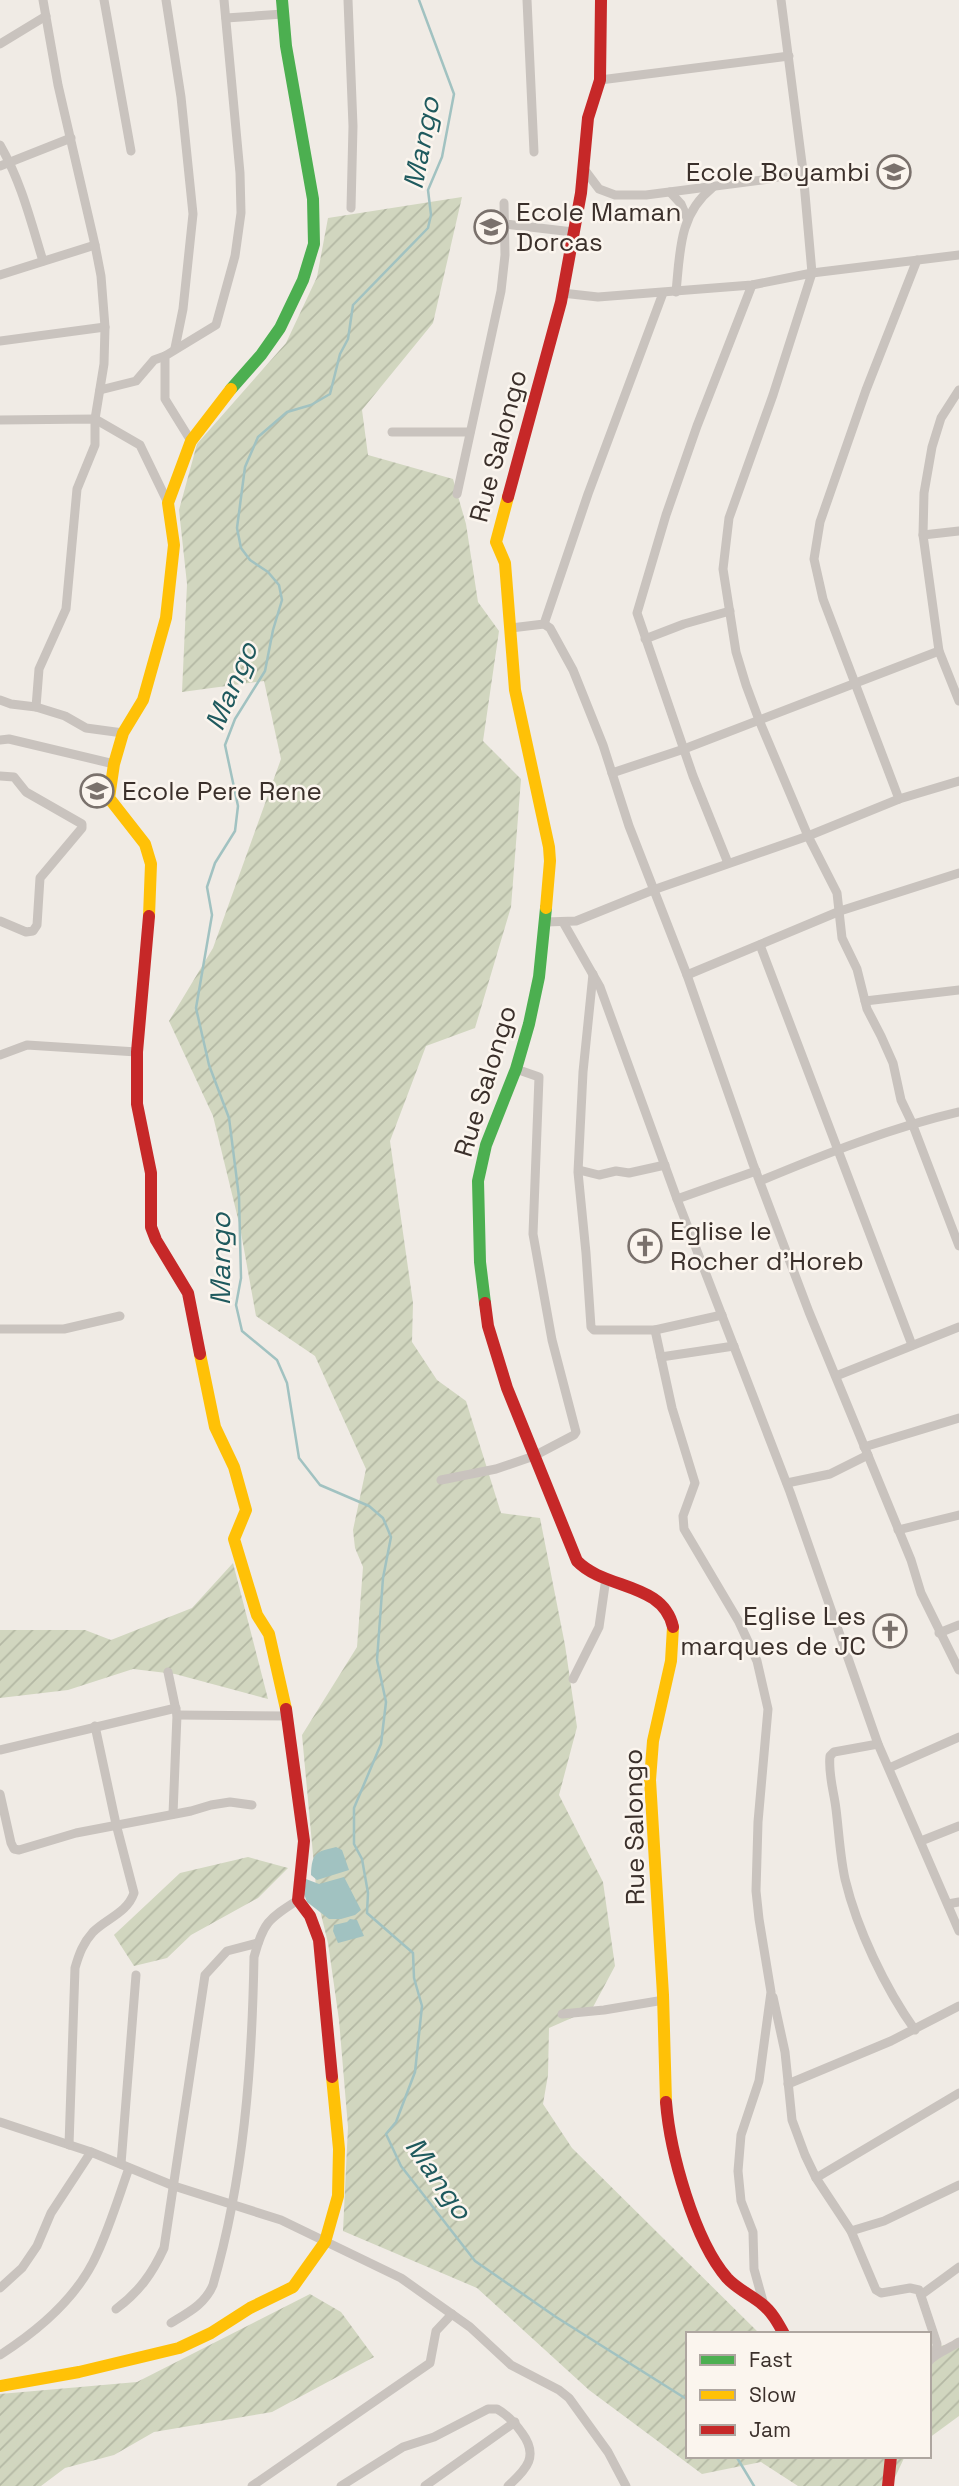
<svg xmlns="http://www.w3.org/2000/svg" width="959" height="2486" viewBox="0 0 959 2486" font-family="'Space Grotesk',sans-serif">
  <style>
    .garden { fill: url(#garden-furrows) }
    .water { fill: #a1c2c1 }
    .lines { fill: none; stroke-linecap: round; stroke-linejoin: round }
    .stream { stroke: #a1c2c1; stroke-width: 2.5 }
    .street { stroke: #c9c3be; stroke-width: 9 }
    .fast { stroke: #4caf50; stroke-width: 12 }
    .slow { stroke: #ffc107; stroke-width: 12 }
    .jam { stroke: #c62828; stroke-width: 12 }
    .labels { text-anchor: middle; stroke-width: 5; stroke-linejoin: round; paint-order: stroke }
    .poi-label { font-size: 26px; fill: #3b302b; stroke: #fbf5ee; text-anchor: start }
    .street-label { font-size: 26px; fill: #3b302b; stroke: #fbf5ee }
    .water-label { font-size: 28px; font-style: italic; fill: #1f5a5e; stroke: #fbf5ee }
  </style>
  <defs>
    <pattern id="garden-furrows" width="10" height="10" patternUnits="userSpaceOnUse" patternTransform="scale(1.75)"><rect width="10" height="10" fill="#d1d6bf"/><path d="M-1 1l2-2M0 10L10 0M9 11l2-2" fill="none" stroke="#b4b8a4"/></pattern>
  </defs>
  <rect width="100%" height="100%" fill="#f0ebe5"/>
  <g class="garden">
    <polygon points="462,197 433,323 362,410 368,455 453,479 466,524 478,602 499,631 483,741 521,779 511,907 475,1028 426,1046 390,1141 413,1303 412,1342 437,1380 466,1401 501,1513 540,1518 565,1645 577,1727 559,1795 603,1882 615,1966 592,2009 549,2028 548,2075 543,2104 572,2148 760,2334 688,2334 688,2456 905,2456 891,2486 798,2486 761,2462 702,2474 589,2390 477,2288 343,2231 348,2127 339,2020 328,1943 317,1898 302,1735 357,1647 363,1567 355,1548 353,1530 366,1469 315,1356 256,1316 240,1227 213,1116 169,1021 213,948 281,759 264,681 182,692 187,584 179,510 197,444 286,343 317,277 328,218"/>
    <polygon points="233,1563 268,1699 175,1674 133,1669 68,1690 0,1698 0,1630 85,1630 111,1640 192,1608"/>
    <polygon points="248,1857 288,1868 258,1898 191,1935 167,1958 134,1966 114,1935 180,1873"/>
    <polygon points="310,2294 341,2312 374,2357 272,2412 154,2432 114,2455 65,2468 41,2486 0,2486 0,2394 137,2382"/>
    <polygon points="959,2345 959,2416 929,2438 929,2346"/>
  </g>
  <g class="water">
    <path d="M336,1847L342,1850L349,1870L317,1880L311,1875C312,1852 316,1852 336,1847Z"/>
    <polygon points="344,1877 361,1910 355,1915 341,1919 329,1919 307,1902 304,1894 306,1879 319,1884"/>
    <polygon points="350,1919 357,1920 364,1936 338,1943 333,1931 334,1925 347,1922"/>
  </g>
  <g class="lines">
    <g class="stream">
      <polyline points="419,0 454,94 442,157 428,190 431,215 428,228 353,305 348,339 340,354 330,394 311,405 287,412 258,437 245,467 237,528 241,548 250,560 268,572 279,585 282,600 273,630 265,671 235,719 225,745 238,806 235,831 215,863 207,887 212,915 196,1008 209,1065 229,1118 239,1197 241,1278 236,1305 242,1331 277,1360 287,1383 299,1458 320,1485 369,1506 383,1518 391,1537 383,1578 377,1660 386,1702 381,1744 354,1808 354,1844 362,1859 368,1893 367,1913 413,1953 414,1978 422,2006 415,2072 396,2122 386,2134 401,2166 475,2261 556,2317 688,2400"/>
      <polyline points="736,2456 754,2486"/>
    </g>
    <g class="street">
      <polyline points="104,0 131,151"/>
      <polyline points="166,0 181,97 193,214 183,309 175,348"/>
      <polyline points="348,0 353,126 351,208"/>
      <polyline points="527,0 534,152"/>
      <polyline points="781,0 803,171 812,273 773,395 729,518 723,569 736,652 746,685 759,720 808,836 837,893 842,938 857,969 867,1009 881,1036 893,1063 901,1100 912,1123 959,1246"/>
      <polyline points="226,18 283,14"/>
      <polyline points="0,44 46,16"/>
      <polyline points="600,80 789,56"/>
      <path d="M0,145C21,181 31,222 43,261"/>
      <polyline points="0,166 71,138"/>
      <polyline points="584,169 599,189 615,195 646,195 770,179 803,171"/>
      <polyline points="670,192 681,204 687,218"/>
      <polyline points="505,224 573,232"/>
      <polyline points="0,275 95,245"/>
      <path d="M676,292C680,252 679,214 712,188"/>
      <polyline points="562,293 598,297 752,285 812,273 959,255"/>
      <polyline points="0,341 105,327"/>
      <polyline points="100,390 136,381 154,360 165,356"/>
      <polyline points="959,390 941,418 932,447 924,493 923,535 939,651 959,701"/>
      <polyline points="0,420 95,419 140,445 168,503"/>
      <polyline points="392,432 470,432"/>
      <polyline points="191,441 165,399 165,356 216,325 235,256 241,213 240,173 224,0"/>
      <polyline points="457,494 501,291 505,255 504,203"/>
      <polyline points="923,535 959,531"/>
      <polyline points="544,624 550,628 573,670 603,745 629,826 687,975 753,1164 809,1312 911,1560 921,1593 959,1670"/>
      <polyline points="511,628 544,624 588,494 663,293"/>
      <polyline points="645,639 684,624 730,611"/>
      <polyline points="0,700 11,704 36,707 65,716 86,728 123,733"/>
      <polyline points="36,707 39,669 66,609 77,489 95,445 95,419 104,364 105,327 101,276 95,245 58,85 43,0"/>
      <polyline points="0,740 9,739 114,764"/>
      <polyline points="612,773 684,749 939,651"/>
      <polyline points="0,776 14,777 26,792 82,824 82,828 40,878 37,925 33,931 26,932 0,921"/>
      <polyline points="899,799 823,599 814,559 820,522 866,390 917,260"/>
      <polyline points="728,863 693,776 637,613 666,515 697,426 752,285"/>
      <polyline points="545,922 576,921 653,890 808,836 899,799 959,781"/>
      <polyline points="563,922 600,987 677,1199 790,1492 878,1744 959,1931"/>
      <polyline points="760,945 912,1345"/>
      <polyline points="593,974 583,1072 578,1172 586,1253 591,1327 594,1330 655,1330 722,1315"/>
      <polyline points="687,975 840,911 959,873"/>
      <polyline points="865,1001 959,990"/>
      <polyline points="0,1055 27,1045 137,1052"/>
      <polyline points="579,1170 599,1175 616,1171 629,1173 665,1165"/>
      <path d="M760,1181C825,1154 890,1128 959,1112"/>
      <polyline points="677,1199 756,1171"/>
      <polyline points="0,1329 64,1329 120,1316"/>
      <polyline points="655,1330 672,1408 695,1483 683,1516 684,1529 739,1622 757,1661 768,1709 758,1822 756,1891 759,1919 771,1992 759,2081 741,2135 738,2171 741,2201 753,2232 754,2269 764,2305"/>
      <polyline points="661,1357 734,1346"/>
      <polyline points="836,1376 959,1327"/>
      <polyline points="864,1447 959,1418"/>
      <polyline points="441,1480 496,1469 534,1456 574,1435 576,1432 552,1340 533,1234 539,1077 516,1069"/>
      <polyline points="787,1483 830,1474 868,1455"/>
      <polyline points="898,1530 959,1515"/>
      <polyline points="939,1633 959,1625"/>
      <polyline points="168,1672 177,1715 173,1814"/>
      <polyline points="573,1679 599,1627 606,1578"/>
      <polyline points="177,1715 288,1716"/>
      <path d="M878,1744L834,1752L830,1756C828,1774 834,1792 836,1809C839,1833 840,1856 845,1879C857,1929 885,1988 915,2030"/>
      <polyline points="0,1750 176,1708"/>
      <polyline points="889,1768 959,1737"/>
      <polyline points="0,1794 11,1843 14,1849 19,1850 76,1833 191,1811 211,1805 230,1802 252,1805"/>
      <polyline points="921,1841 959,1826"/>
      <polyline points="948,1904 959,1902"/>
      <polyline points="773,1997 785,2052 792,2120 805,2155 816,2178 851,2231 876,2290 881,2293 910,2288 919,2290 937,2344 936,2354"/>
      <polyline points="562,2014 604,2010 664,2000"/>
      <polyline points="788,2084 891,2041 959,2006"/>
      <polyline points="0,2122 91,2152 174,2186 281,2220 401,2278 470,2327 511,2365 559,2390 569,2398 608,2452 626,2486"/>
      <path d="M69,2145L75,1968C79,1954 83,1943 93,1932C107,1918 127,1913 134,1893L116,1824L95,1726"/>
      <polyline points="121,2164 136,1975"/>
      <polyline points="816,2178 959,2093"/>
      <polyline points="851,2231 884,2221 959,2185"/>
      <polyline points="0,2288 22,2268 37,2246 51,2213 91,2152"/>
      <polyline points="921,2295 959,2267"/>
      <path d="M116,2309C139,2292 152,2274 164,2248L205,1975L227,1951L258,1943"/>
      <path d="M171,2323C189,2312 205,2304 213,2285C244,2178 252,2068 254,1957C263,1923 268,1919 298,1900"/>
      <path d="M0,2355C39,2330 78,2297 97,2254C110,2226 119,2196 129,2168"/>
      <path d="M929,2361C937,2352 949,2349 959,2342"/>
      <polyline points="252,2486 430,2363 436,2331 452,2314"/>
      <path d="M341,2486L403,2447L434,2437L488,2409H497C508,2415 515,2423 522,2433C539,2456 527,2469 508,2486"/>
      <polyline points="425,2486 515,2422"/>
    </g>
    <g class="fast">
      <polyline points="231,389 261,355 280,328 303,280 314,244 313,199 286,46 282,0"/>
      <polyline points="485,1303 480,1262 478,1181 486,1145 516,1069 529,1024 539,977 546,908"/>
    </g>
    <g class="slow">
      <polyline points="508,497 496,542 505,563 515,690 549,847 550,861 546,908"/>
      <polyline points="149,916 151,864 145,844 109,798 114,764 123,733 143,700 166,618 174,545 168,503 191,441 231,389"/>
      <polyline points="200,1354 215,1427 234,1467 246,1510 234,1539 257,1615 269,1634 286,1709"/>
      <polyline points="666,2102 663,1995 650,1780 653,1741 671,1661 673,1627"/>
      <polyline points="0,2386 79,2372 179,2348 211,2333 250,2308 293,2287 325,2242 338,2196 339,2149 332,2077"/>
    </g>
    <g class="jam">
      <polyline points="508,497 561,302 581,193 588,118 600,80 601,0"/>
      <polyline points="149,916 137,1052 137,1104 151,1173 151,1227 156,1240 188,1293 200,1354"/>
      <path d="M485,1303L488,1326L507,1388L577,1561C605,1590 663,1582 673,1627"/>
      <polyline points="286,1709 304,1841 298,1900 310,1916 319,1940 332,2077"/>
      <path d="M666,2102C670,2152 694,2240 727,2278C737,2289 751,2295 762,2304C772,2312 778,2323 784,2334"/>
      <polyline points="888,2486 891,2456"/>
    </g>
  </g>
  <defs>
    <symbol id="school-ring" viewBox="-11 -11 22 22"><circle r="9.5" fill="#fbf5ee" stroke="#7a716c" stroke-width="1.5"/><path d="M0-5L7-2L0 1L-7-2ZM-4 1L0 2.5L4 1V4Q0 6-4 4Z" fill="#7a716c"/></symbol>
    <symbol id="church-ring" viewBox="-11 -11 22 22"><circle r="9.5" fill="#fbf5ee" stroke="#7a716c" stroke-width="1.5"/><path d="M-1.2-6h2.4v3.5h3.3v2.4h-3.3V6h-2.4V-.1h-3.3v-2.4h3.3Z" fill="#7a716c"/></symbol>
  </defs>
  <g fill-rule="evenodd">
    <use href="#school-ring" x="875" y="153" width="38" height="38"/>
    <use href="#school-ring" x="472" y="208" width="38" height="38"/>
    <use href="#school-ring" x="78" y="772" width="38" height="38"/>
    <use href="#church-ring" x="626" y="1227" width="38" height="38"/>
    <use href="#church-ring" x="871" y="1612" width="38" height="38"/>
  </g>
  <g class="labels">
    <g class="poi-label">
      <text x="870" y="181" text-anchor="end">Ecole Boyambi</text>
      <text x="516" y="221">Ecole Maman<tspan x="516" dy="30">Dorcas</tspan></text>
      <text x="122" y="800">Ecole Pere Rene</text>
      <text x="670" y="1240">Eglise le<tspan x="670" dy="30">Rocher d'Horeb</tspan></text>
      <text x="866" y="1625" text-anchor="end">Eglise Les<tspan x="866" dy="30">marques de JC</tspan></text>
    </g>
    <g class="street-label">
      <text transform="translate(498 446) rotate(-75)" y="9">Rue Salongo</text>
      <text transform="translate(485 1081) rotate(-73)" y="9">Rue Salongo</text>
      <text transform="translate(634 1827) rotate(-91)" y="9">Rue Salongo</text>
    </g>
    <g class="water-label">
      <text transform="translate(421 143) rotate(-79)" y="10">Mango</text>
      <text transform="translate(231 686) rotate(-67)" y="10">Mango</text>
      <text transform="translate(220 1259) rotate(-90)" y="10">Mango</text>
      <text transform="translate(439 2178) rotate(55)" y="10">Mango</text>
    </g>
  </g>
  <rect x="686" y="2332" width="245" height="126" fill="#fbf5ee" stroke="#aea6a0" stroke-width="2"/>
  <rect x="700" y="2355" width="35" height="10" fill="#4caf50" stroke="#aea6a0" stroke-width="2"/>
  <text x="749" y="2367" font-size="21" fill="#3b302b">Fast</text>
  <rect x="700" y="2390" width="35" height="10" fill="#ffc107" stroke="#aea6a0" stroke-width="2"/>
  <text x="749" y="2402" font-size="21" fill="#3b302b">Slow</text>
  <rect x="700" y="2425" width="35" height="10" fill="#c62828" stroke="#aea6a0" stroke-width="2"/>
  <text x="749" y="2437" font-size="21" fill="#3b302b">Jam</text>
</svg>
